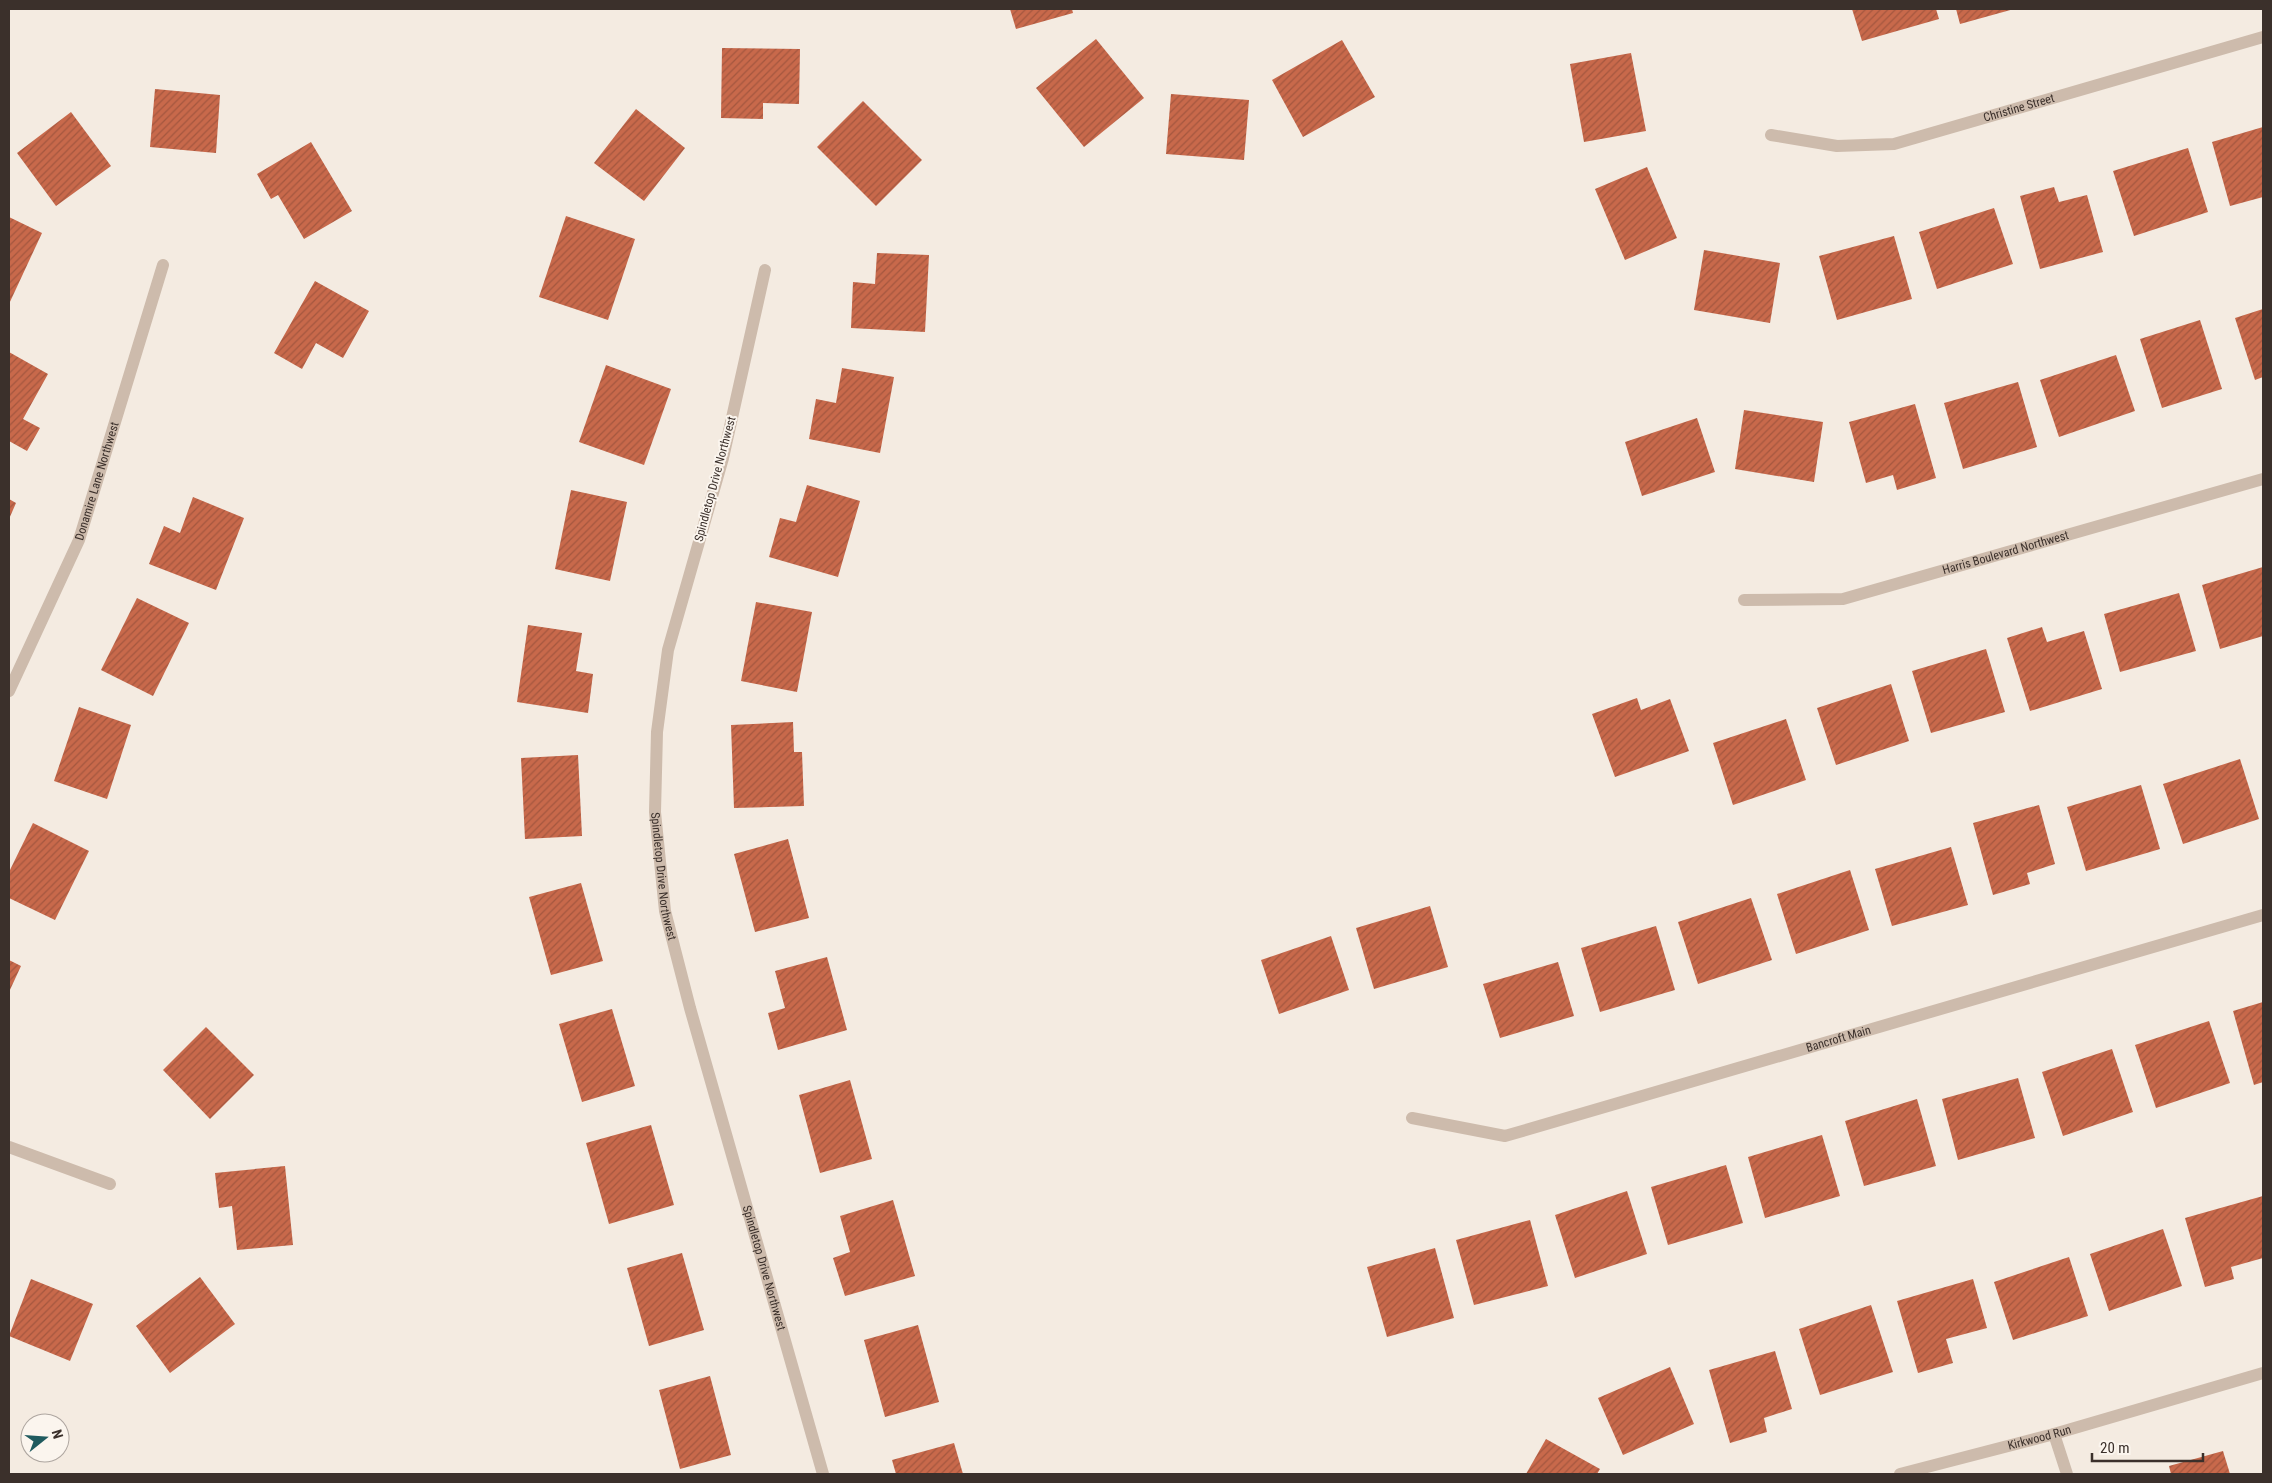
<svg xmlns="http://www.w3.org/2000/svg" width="2272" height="1483" viewBox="0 0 2272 1483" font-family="'Roboto Condensed',sans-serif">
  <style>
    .building { fill: url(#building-hatch) }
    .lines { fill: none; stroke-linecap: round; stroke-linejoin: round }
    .minor { stroke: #cdbbac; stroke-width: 12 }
    .labels { text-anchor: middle; stroke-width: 4; stroke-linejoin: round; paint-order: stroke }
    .street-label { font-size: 12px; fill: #3b302b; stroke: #fbf5ee }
  </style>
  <defs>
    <pattern id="building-hatch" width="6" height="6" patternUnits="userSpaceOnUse" patternTransform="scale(1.25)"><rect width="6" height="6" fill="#c8694b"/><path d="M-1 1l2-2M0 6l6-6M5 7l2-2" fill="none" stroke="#a4573f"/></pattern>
  </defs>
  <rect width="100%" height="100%" fill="#f4ebe1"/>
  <g class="building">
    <polygon points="1010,9 1072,9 1073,13 1016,29"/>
    <polygon points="1852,9 1936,9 1939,19 1862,41"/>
    <polygon points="1956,9 2014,9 1960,24"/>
    <polygon points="1096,39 1144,98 1084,147 1036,88"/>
    <polygon points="1342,40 1375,97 1303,137 1272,80"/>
    <polygon points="722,48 800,49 799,104 763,103 763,119 721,118"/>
    <polygon points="1631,53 1646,131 1584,142 1570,64"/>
    <polygon points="155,89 220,95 216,153 150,147"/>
    <polygon points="1171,94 1249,100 1244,160 1166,154"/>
    <polygon points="863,101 922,160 876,206 817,147"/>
    <polygon points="636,109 685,148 644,201 594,163"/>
    <polygon points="71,112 111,166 56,206 17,153"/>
    <polygon points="2263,127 2263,197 2230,206 2212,142"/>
    <polygon points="311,142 352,211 304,239 278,195 271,199 257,174"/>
    <polygon points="2188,148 2208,212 2134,236 2113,171"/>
    <polygon points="1647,167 1677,238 1625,260 1595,189"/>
    <polygon points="2054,187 2059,202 2087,195 2103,252 2040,269 2020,196"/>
    <polygon points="1994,208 2013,264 1937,289 1919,232"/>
    <polygon points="566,216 635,239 608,320 539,297"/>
    <polygon points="9,217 42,233 9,304"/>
    <polygon points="1894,236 1912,299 1837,320 1819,256"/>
    <polygon points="1704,250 1780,263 1770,323 1694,310"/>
    <polygon points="877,253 929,255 925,332 851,328 853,282 875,284"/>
    <polygon points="315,281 369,311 343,358 316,343 302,369 274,353"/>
    <polygon points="2263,309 2263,377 2255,380 2235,318"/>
    <polygon points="2200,320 2222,389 2162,408 2140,339"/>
    <polygon points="9,352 48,374 23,419 40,428 27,451 9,441"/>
    <polygon points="2116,355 2135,411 2059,437 2040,380"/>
    <polygon points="606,365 671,389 644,465 579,442"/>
    <polygon points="842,368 894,377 880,453 809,439 816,399 836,403"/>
    <polygon points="2018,382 2037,447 1963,469 1944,403"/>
    <polygon points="1915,404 1936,478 1897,490 1893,475 1866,483 1849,422"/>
    <polygon points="1744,410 1823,422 1814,482 1735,469"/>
    <polygon points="1697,418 1715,472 1642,496 1625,442"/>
    <polygon points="807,485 860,501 838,577 769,557 780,518 796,522"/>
    <polygon points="571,490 627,502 610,581 555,569"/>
    <polygon points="193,497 244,518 216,590 149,564 164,526 180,533"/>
    <polygon points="9,499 16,503 9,519"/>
    <polygon points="2263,567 2263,636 2220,649 2202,585"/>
    <polygon points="2179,593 2196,651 2120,672 2104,614"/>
    <polygon points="137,598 189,623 153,696 101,670"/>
    <polygon points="756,602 812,612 797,692 741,681"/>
    <polygon points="528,625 582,633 576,671 593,674 588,713 517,702"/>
    <polygon points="2042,627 2047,642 2084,631 2102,689 2030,711 2007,638"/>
    <polygon points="1986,649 2005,712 1931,733 1912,671"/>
    <polygon points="1891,684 1909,741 1836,765 1817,708"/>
    <polygon points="1637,698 1641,710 1670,699 1689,751 1615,777 1592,714"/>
    <polygon points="79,707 131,725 107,799 54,781"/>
    <polygon points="1786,719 1806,780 1733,805 1713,743"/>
    <polygon points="793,722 794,752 802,752 804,806 734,808 731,725"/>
    <polygon points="578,755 582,836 525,839 521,758"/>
    <polygon points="2240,759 2259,819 2183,844 2163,784"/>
    <polygon points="2141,785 2160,849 2086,871 2067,807"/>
    <polygon points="2039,805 2055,864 2027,873 2030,884 1993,895 1973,823"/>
    <polygon points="33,823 89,851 55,920 9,898 9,872"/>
    <polygon points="788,839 809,918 755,932 734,854"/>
    <polygon points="1951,847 1968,905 1892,926 1875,869"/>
    <polygon points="1850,870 1869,930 1796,954 1777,894"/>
    <polygon points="581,883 603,961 551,975 529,897"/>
    <polygon points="1751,898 1772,960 1698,984 1678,922"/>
    <polygon points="1430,906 1448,967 1374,989 1356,928"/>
    <polygon points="1656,926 1675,990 1600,1012 1581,948"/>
    <polygon points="1331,936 1349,990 1279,1014 1261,960"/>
    <polygon points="827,957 847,1030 778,1050 768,1013 785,1008 775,971"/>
    <polygon points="9,960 21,966 9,992"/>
    <polygon points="1558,962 1574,1016 1500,1038 1483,984"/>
    <polygon points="2263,1002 2263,1082 2254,1085 2233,1011"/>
    <polygon points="612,1009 635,1086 582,1102 559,1024"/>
    <polygon points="2209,1021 2230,1083 2156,1108 2135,1045"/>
    <polygon points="206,1027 254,1075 210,1119 163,1070"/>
    <polygon points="2112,1049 2133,1112 2063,1136 2042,1072"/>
    <polygon points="2018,1078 2035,1138 1958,1160 1942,1099"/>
    <polygon points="850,1080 872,1159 820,1173 799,1095"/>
    <polygon points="1917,1099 1936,1166 1864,1186 1845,1121"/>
    <polygon points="651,1125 674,1205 609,1224 586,1143"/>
    <polygon points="1822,1135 1840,1196 1765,1218 1748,1157"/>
    <polygon points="1726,1165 1743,1223 1668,1245 1651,1187"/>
    <polygon points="285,1166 293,1245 237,1250 232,1206 219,1208 215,1173"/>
    <polygon points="1627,1191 1647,1254 1575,1278 1555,1215"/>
    <polygon points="2263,1196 2263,1258 2231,1267 2234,1279 2205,1287 2185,1218"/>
    <polygon points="893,1200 915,1276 845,1296 833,1258 850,1252 840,1216"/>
    <polygon points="1530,1220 1548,1286 1474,1305 1456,1240"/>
    <polygon points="2163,1229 2182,1286 2109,1311 2090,1254"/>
    <polygon points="1435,1248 1454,1318 1387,1337 1367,1267"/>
    <polygon points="682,1253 704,1330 649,1346 627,1268"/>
    <polygon points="2069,1257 2088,1316 2013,1340 1994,1282"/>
    <polygon points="200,1277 235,1324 170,1373 136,1326"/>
    <polygon points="31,1279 93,1304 70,1361 9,1336"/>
    <polygon points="1973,1279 1987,1328 1946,1339 1953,1363 1918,1373 1897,1301"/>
    <polygon points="1871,1305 1893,1372 1820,1395 1799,1329"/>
    <polygon points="918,1325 939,1402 885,1417 864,1340"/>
    <polygon points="1775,1351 1792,1409 1764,1418 1767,1432 1730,1443 1709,1370"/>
    <polygon points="1670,1367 1694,1424 1623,1455 1598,1398"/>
    <polygon points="710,1376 731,1455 680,1469 659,1390"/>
    <polygon points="1546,1439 1600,1469 1597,1474 1526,1474"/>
    <polygon points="954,1443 963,1474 896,1474 892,1460"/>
    <polygon points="2223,1451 2230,1474 2171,1474 2169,1466"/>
  </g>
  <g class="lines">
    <g class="minor">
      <path id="s1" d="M1771,135L1837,146L1894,144L2263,37"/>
      <path id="s2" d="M765,270L723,458L668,650L657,732L655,812L665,911L690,1008L823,1474"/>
      <path id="s3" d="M1744,600L1843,599L2263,479"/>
      <path id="s4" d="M9,691L79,540L163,265"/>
      <path id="s5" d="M1412,1118L1505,1136L2263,915"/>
      <polyline points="9,1147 110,1184"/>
      <polyline points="2054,1434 2067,1474"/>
      <path id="s6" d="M1900,1474L2054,1434L2263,1373"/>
    </g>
  </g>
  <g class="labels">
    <g class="street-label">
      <text dy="4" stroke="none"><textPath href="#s1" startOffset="254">Christine Street</textPath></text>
      <text transform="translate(715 479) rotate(-75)" y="4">Spindletop Drive Northwest</text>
      <text dy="4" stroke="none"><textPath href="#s4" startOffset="228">Donamire Lane Northwest</textPath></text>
      <text dy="4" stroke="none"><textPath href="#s3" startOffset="268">Harris Boulevard Northwest</textPath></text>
      <text dy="4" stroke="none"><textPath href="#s2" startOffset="620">Spindletop Drive Northwest</textPath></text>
      <text dy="4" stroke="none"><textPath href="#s5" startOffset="442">Bancroft Main</textPath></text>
      <text dy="4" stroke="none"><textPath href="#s2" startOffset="1025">Spindletop Drive Northwest</textPath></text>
      <text dy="4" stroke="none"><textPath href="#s6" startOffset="144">Kirkwood Run</textPath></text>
    </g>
  </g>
  <rect width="2272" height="1483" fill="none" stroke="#3b302b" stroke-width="20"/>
  <g transform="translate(45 1438) rotate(73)"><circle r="24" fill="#fbf5ee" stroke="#aea6a0"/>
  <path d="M0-4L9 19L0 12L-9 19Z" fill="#1f5a5e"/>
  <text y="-8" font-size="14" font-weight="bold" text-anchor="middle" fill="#3b302b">N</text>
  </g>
  <path d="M2092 1453v8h111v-8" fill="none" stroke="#3b302b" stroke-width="2.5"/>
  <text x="2100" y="1453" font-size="15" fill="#3b302b" stroke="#fbf5ee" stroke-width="4" paint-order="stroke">20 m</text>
</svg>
